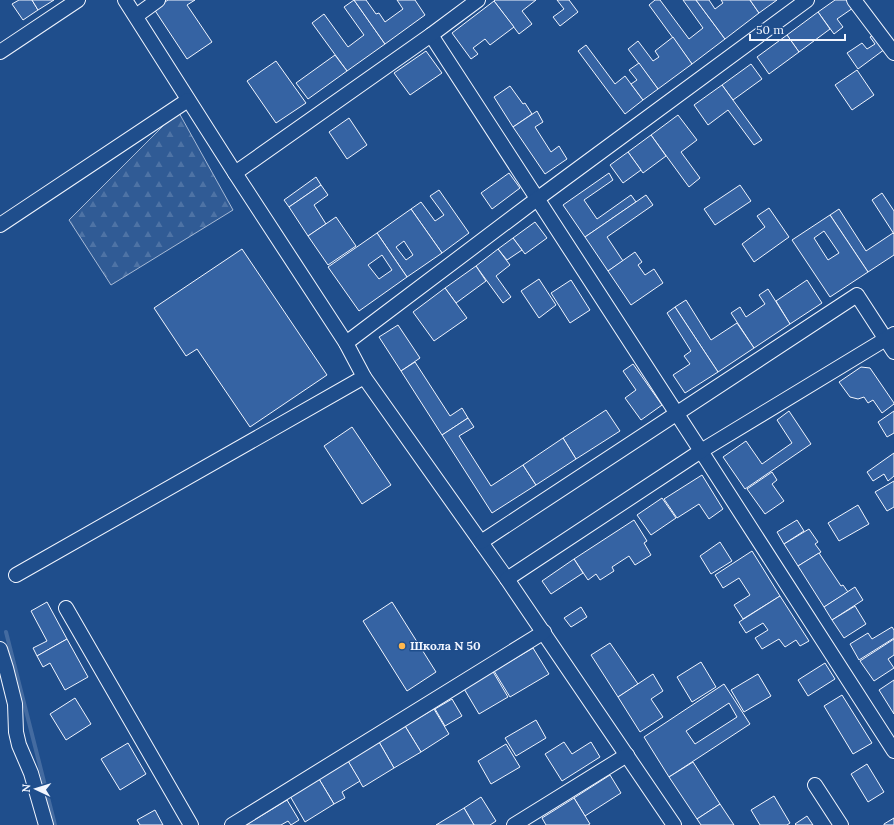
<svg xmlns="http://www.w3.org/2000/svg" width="894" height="825" viewBox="0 0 894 825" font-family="Lora,serif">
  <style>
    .forest { fill: url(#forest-firs); stroke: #a8bbd7 }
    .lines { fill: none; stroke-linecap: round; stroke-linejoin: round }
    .stream { stroke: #446ba0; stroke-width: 4 }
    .building { fill: #3563a3; stroke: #f2f6ff; fill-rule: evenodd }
    .minor-casing { stroke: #f2f6ff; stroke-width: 16 }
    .minor { stroke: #1f4e8c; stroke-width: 14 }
    .poi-dot { fill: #ffb74d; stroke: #1f4e8c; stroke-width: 1.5 }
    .labels { text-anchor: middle; stroke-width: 3; stroke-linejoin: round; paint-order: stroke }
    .poi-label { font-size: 12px; font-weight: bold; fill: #f2f6ff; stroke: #1f4e8c; text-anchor: start }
  </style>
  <defs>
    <pattern id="forest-firs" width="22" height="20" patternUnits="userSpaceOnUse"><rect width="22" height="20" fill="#305b95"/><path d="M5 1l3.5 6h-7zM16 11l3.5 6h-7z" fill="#4e73a5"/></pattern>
  </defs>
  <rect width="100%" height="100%" fill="#1f4e8c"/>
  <polygon class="forest" points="178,111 233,210 111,285 69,220"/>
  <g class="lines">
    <polyline class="stream" points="6,632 55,825"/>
  </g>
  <g class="building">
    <polygon points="19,0 32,0 38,10 23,20 12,4"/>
    <polygon points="32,0 54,0 38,10"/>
    <polygon points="168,0 195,0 187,5 212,42 187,59 154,9"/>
    <polygon points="354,0 385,44 347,71 312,23 324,14 348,47 364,35 344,7"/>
    <polygon points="354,0 366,0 376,14 379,13 385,22 403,9 397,0 415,0 425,15 385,44"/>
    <polygon points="495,0 536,0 522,11 532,24 519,34 494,1"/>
    <polygon points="557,0 569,0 578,12 560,26 553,17 564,9"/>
    <polygon points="655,0 660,0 689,39 703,28 683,0 696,0 725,39 692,64 649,5"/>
    <polygon points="696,0 709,0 715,9 723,3 721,0 750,0 759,13 725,39"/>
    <polygon points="750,0 777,0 759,13"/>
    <polygon points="835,0 848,0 853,8 837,19 843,27 834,34 818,12"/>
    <polygon points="494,1 514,27 490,45 485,39 473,48 478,54 471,59 452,33"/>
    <polygon points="818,12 830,29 799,52 787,35"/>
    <polygon points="875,34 885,49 858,69 847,53 862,43 867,49 875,44 870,37"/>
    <polygon points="787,35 799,52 769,74 757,57"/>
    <polygon points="673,37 692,64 658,89 628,49 638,41 653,61 659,57 655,51"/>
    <polygon points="586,45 615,84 625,76 643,100 625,114 578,51"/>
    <polygon points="426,51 442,73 410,95 394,73"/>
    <polygon points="335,55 347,71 308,99 296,83"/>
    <polygon points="276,61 306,103 276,123 247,81"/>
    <polygon points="639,63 658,89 643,100 631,84 637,80 629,70"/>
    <polygon points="751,64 762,79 733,100 722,85"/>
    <polygon points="857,70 874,95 852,110 835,85"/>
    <polygon points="722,85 762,140 754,145 728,110 708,125 694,105"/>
    <polygon points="510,86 523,104 525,103 532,114 513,127 494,97"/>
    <polygon points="537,111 543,122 535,127 551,152 559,146 567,159 545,174 513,127"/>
    <polygon points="678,115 697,140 681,152 700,178 689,187 651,135"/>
    <polygon points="349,118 367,145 347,159 329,132"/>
    <polygon points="651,135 666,156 643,173 628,152"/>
    <polygon points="628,152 641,170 623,183 610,165"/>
    <polygon points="509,173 520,188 492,209 481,193"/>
    <polygon points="609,173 613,180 584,200 597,219 631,195 636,202 585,237 563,205"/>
    <polygon points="316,177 321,185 289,207 284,200"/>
    <polygon points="321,185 328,195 314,205 326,224 308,236 289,207"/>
    <polygon points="740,185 751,201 715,225 704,209"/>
    <polygon points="439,190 469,233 442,253 411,209 421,202 435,221 444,215 430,196"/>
    <polygon points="882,193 894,211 894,234 872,200"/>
    <polygon points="646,195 653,205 607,237 623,261 608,271 585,237"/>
    <polygon points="769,208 789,237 754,262 742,244 765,227 757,216"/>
    <path d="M411,209L442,253L407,277L377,233ZM404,241L413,255L406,260L396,247Z"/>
    <polygon points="839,209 866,251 893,233 894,234 894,255 868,272 830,215"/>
    <path d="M830,215L868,272L830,297L792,240ZM824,231L839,253L828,260L814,238Z"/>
    <polygon points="336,217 356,246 328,265 308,236"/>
    <polygon points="535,222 547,238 525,254 513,238"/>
    <path d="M377,233L407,277L359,311L328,267ZM382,255L392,270L379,279L368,265Z"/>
    <polygon points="513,238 522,250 507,260 498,249"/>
    <polygon points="242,249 327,375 250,427 197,349 186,356 154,308"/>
    <polygon points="498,249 510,265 496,276 511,297 503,303 476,266"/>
    <polygon points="635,252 642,262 638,265 645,275 654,269 663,283 631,305 608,271"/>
    <polygon points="476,266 486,281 456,303 445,288"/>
    <polygon points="539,279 556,305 539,318 521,291"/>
    <polygon points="571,280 590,310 570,323 551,293"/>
    <polygon points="807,280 822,303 790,324 776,301"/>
    <polygon points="445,288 467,318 434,341 413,312"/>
    <polygon points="768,289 790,324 754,348 731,313 740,307 746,317 765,304 759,295"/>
    <polygon points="686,300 711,340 737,323 754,348 718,372 675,307"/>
    <polygon points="675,307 718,372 685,393 673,375 690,364 684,356 691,351 667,313"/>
    <polygon points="398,325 420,358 401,371 379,337"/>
    <polygon points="415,362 450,416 462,408 468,418 442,435 401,371"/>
    <polygon points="633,364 662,405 641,420 625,398 636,390 623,371"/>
    <polygon points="861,367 870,368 894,403 894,404 882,413 873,400 868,403 864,397 858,399 850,397 839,382"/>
    <polygon points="606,410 620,431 576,459 563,438"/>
    <polygon points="789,411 811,444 745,489 723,457 746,441 762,464 792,443 777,420"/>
    <polygon points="894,411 894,433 887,437 878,422"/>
    <polygon points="468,418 474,427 459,436 491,486 523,465 536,485 492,513 442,435"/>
    <polygon points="352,427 391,485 362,504 324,446"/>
    <polygon points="563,438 576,459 536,485 523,465"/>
    <polygon points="894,453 894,476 888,481 884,474 873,481 867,472"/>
    <polygon points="772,472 777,480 772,484 784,501 765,514 747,489"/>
    <polygon points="702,475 723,509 709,519 699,504 677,518 664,499"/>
    <polygon points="894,481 894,507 887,511 875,492"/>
    <polygon points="662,498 676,518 651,535 637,515"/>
    <polygon points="858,505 869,524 839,541 828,523"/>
    <polygon points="634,520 647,541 644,543 651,555 635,565 629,556 612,567 614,571 600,580 596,574 588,580 574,559"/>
    <polygon points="797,520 804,531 784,544 777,532"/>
    <polygon points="809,529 818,542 815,544 821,552 798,566 784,544"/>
    <polygon points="720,542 732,561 711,574 700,556"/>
    <polygon points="752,551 780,596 743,619 734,605 750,595 739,578 723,588 715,575"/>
    <polygon points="819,553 841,586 843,585 848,592 824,607 798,566"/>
    <polygon points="574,559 583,573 551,594 542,581"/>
    <polygon points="855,587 863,600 832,620 824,607"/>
    <polygon points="780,596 809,641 800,646 796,640 785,647 779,639 762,649 755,638 768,630 763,623 746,633 739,622"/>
    <polygon points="47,602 67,639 37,656 33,648 47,641 31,611"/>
    <polygon points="392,602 436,672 407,691 363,621"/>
    <polygon points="855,606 866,624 844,638 832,620"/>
    <polygon points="581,607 587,617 571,627 564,618"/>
    <polygon points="892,627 894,630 894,638 859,660 850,644 868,633 872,639"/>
    <polygon points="67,639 88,677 65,690 50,663 43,667 37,656"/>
    <polygon points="894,639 894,655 888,659 894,668 874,681 860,661"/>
    <polygon points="610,643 638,684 618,697 591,655"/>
    <polygon points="533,648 549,674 510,697 494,671"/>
    <polygon points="701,662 716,687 692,702 677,677"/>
    <polygon points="825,663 835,679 808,696 798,680"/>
    <polygon points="492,670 508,697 479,714 463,687"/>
    <polygon points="653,674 663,691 651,699 663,717 640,732 618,697"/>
    <polygon points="758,674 771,696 744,712 731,690"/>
    <polygon points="894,680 894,714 879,690"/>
    <path d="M724,684L750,724L669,777L644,737ZM729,703L737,717L695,744L686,731Z"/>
    <polygon points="842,695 872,743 853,754 824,706"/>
    <polygon points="75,698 91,724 66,740 50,714"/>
    <polygon points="452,699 462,716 445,726 435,709"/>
    <polygon points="434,709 449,734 421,752 405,726"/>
    <polygon points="536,720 546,738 516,756 505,738"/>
    <polygon points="405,726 421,752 394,768 379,742"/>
    <polygon points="379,742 394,768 363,787 348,761"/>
    <polygon points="564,742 572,754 591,742 600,757 562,781 545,754"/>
    <polygon points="128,743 146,774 120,790 101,759"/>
    <polygon points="506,744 520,767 491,784 478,761"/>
    <polygon points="348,761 360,781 342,792 345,798 334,804 319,779"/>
    <polygon points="693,762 720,804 697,819 669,777"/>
    <polygon points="867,764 884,792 868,802 851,774"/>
    <polygon points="610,775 621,793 585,816 574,798"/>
    <polygon points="319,779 334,804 305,822 290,796"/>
    <polygon points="774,796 790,823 787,825 760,825 751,810"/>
    <polygon points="481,797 496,821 490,825 474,825 464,808"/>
    <polygon points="574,798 590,824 588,825 546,825 542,818"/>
    <polygon points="287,800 299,820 291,825 288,821 281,825 246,825"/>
    <polygon points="720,804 734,825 701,825 697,819"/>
    <polygon points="464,808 474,825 436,825"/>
    <polygon points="155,810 163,825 140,825 137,820"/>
    <polygon points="807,816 813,825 796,825 795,824"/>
    <polygon points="894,818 894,825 884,825 884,824"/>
  </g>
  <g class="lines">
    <defs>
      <g id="minor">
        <polyline points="125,0 235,173 346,343 364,377 507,579 674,825"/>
        <polyline points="854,0 894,53"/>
        <polyline points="136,16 158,0"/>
        <polyline points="431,35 701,451 894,751"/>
        <polyline points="0,52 78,0"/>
        <polyline points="235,173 431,35 478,0"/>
        <polyline points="0,225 188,100"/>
        <polyline points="346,343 537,199 807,0"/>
        <polyline points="481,542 857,295 894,352"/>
        <polyline points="16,575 364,377"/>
        <polyline points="507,579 701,451 894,334"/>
        <polyline points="66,608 191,825"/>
        <polyline points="0,649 6,668 15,704 16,732 19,745 31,773 46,825"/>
        <polyline points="815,785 841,825"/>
        <polyline points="232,825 544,632"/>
        <polyline points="514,825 627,755"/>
      </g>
    </defs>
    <use href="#minor" class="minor-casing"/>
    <use href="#minor" class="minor"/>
  </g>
  <circle class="poi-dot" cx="402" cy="646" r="4"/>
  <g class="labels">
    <g class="poi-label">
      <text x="410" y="650">Школа N 50</text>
    </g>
  </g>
  <g transform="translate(36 789) rotate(274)" stroke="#1f4e8c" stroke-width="3" paint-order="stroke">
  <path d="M0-3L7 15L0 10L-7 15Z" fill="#f2f6ff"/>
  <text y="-6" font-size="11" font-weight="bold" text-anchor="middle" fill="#f2f6ff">N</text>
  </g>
  <path d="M750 34v6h95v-6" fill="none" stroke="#f2f6ff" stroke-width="2"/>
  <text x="756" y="34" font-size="12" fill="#f2f6ff" stroke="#1f4e8c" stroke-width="3" paint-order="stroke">50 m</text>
</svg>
